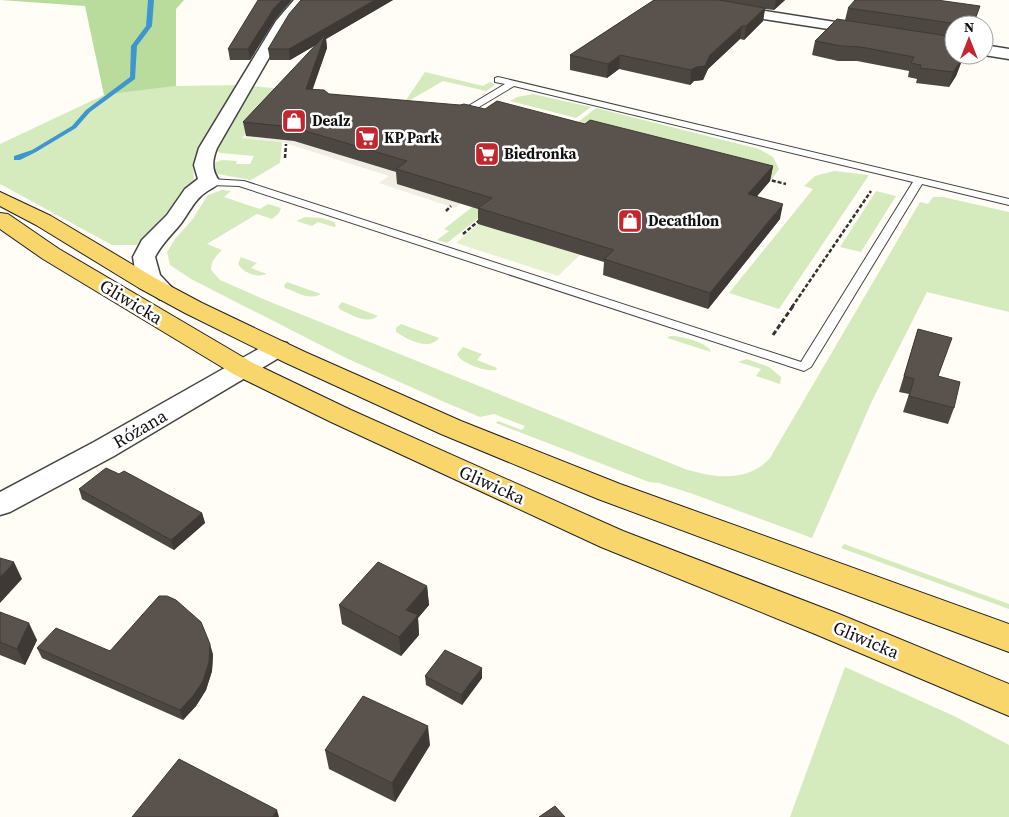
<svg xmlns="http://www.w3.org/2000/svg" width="1009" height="817" viewBox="0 0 1009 817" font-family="'Source Serif 4',serif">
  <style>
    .green { fill: #d5ebbd }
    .forest { fill: #b9dc9c }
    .pitch { fill: #e6f2cf }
    .plaza { fill: #f1ede2 }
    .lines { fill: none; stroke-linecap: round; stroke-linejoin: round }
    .stream { fill: #3f96cf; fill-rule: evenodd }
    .service-casing { stroke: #444; stroke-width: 2 }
    .minor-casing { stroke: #444; stroke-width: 3 }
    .primary-casing { stroke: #222; stroke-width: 2 }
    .path-far1 { stroke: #333; stroke-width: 2.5; stroke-dasharray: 4 2; stroke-linecap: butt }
    .path { stroke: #333; stroke-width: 3; stroke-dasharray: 5 2.5; stroke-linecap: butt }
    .service { fill: #fff; fill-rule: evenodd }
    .minor { fill: #fff; fill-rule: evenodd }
    .primary { fill: #f9d66b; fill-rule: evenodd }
    .wall { fill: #4d4742 }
    .shaded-wall { fill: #3f3936 }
    .building { fill: #5a524d; stroke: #3f3936 }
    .labels { text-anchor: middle; stroke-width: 5; stroke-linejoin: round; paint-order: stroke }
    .far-poi-label { font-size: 15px; font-weight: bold; fill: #111; stroke: #fff; text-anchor: start }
    .street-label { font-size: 18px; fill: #111; stroke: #fff }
  </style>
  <rect width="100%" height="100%" fill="#fffdf5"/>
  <g class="green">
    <polygon points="425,72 483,86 490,82 495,85 486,91 443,81 400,106 278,99 242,138 282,142 280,163 251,180 212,173 213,163 222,160 237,161 236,164 250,164 254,156 220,153 215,149 250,86 406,100"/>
    <polygon points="239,85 193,164 194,183 137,245 112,245 0,184 0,144 104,95 175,86"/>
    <polygon points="533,94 591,107 576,118 510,101 517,97"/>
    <polygon points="596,108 759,149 773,157 779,169 772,179 587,132 447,243 437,240 449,231 444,229 555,143 568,130"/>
    <polygon points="834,171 869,175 779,309 729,293 813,189 804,186 815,176"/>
    <path d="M222,190L231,191L224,197L260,209L268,204L281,208L279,213L272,219L257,214L207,244L222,250C216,256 211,261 211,270L220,280L268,301L685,469C714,478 748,483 770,458L920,202L928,204L933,197H943L1009,212V312L927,292L872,401L812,538L693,494L659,483L649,482L496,423L498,421L522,430L525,426L494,414L480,417L442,401L346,358L191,279L170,265L167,252L175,239L192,220L208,195Z"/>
    <polygon points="876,191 896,196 861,252 840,247"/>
    <polygon points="305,217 322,218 334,222 336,226 334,227 318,222 312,226 296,221"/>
    <path d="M241,257L257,263L251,268L267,274C256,278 244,273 238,264Z"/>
    <path d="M287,282L321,294C309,301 297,292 285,288L284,285Z"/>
    <path d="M342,302L378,316C366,325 353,315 341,310L338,307Z"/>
    <path d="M401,324L439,338C429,351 408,340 396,332V328Z"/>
    <path d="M670,336C679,335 709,343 711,352L667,338Z"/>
    <path d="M463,347L482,354L477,360L497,368L496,370C486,372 460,363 457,354Z"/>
    <polygon points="747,359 769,367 781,377 780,384 756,376 761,369 738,362"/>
    <polygon points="844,544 1009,604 1009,609 841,548"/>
    <polygon points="845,667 954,716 1009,745 1009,817 790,817"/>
  </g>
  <polygon class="forest" points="0,0 184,0 176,9 176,86 104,95 85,6"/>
  <polygon class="pitch" points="478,224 580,255 558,276 456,243"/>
  <polygon class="plaza" points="246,136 294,141 408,176 461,203 455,208 379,183 389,176 282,142 244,138"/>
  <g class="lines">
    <polygon class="stream" points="148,0 154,0 152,26 137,46 135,79 90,112 76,128 36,152 20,160 14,160 14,156 32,150 72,126 86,110 130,77 131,46 146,26"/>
    <defs>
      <polygon id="service" points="498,77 1009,199 1009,205 922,184 811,367 804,371 239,186 210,185 205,182 210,179 244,181 801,362 913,182 514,86 464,116 454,115 454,111 460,111 505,84 495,82 495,78"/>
      <g id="minor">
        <path d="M294,0H309L289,23L217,148C212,161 211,170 220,182C215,188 207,190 201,196C193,203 188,214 182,222C173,234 162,243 155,257L160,275L178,294L175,299L167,301L159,299L143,284L135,270L133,257L142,240L167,215L185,189L198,179L194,165L199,148L276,21Z"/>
        <polygon points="660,0 694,0 867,27 872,28 874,31 872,34 867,35 667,4"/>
        <polygon points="984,45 1009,49 1009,59 984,55"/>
        <polygon points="278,341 287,343 290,348 287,353 114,456 10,512 0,515 0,492 94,442 269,343"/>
      </g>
      <g id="primary">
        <polygon points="0,192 51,216 155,278 202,303 305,352 461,421 620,484 1009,624 1009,652 598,499 441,434 286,363 185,313 139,288 36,225 0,206"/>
        <polygon points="0,213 8,214 59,249 253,363 351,410 623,531 839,614 1009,684 1009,716 815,634 601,547 331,422 235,375 43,259 0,229"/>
      </g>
    </defs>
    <use href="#service" class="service-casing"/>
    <use href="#minor" class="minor-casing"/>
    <use href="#primary" class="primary-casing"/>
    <g class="path-far1">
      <polyline points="285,158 286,144"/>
      <polyline points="766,179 786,184"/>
      <polyline points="446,211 451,206"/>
      <polyline points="463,234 481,219"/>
      <polyline points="792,307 871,191"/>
    </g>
    <polyline class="path" points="773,335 793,306"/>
    <use href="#service" class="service"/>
    <use href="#minor" class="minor"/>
    <use href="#primary" class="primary"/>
  </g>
  <g class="wall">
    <polygon points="301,0 393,0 326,39 327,48 312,89 329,94 485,109 585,124 773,166 770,181 757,196 780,219 708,309 603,275 604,262 478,224 478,209 397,184 396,172 294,141 246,136 243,122 317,44 290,60 270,60 268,49"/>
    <polygon points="654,0 785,0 774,10 765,9 763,21 744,40 740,39 708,69 703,80 694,81 690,85 619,69 607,78 570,70 570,55"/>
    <polygon points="848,8 976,20 975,25 954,25 954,55 964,55 956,76 949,87 916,83 917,79 908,77 909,71 857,61 838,61 812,55 815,41 845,20"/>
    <polygon points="275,20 250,60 230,60 228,49"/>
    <polygon points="918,329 946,353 938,376 954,408 948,424 903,412 909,394 899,392"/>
    <polygon points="79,489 202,513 205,523 174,550 82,499"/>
    <polygon points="427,586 429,605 418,618 419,635 401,656 342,624 339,605"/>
    <polygon points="0,612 37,640 25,665 0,655"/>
    <polygon points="37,648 213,654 212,671 206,690 196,706 183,720 42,658"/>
    <polygon points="482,668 482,678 462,705 426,685 425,676"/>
    <polygon points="430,745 395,802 329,769 325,750"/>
  </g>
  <g class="shaded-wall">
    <polygon points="282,0 292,0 275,20 250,60 248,49 273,9"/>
    <polygon points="375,0 393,0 326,39 327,48 308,103 306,89 323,41 290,60 289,49"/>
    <polygon points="776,0 785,0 774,10"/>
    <polygon points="765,8 763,21 744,40 746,26"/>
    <polygon points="742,26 740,39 708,69 703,80 694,81 690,85 691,70"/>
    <polygon points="620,55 619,69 607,78 608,64"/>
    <polygon points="962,55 964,55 956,76 949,87 953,72"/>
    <polygon points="773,166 770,181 746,209 748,194"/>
    <polygon points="783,204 780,219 708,309 710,293"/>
    <polygon points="202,513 205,523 174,550 171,540"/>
    <polygon points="14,562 22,579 0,603 0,577"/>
    <polygon points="427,586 429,605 418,618 419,635 401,656 399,637 406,610"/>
    <polygon points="29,623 37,640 25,665 17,649"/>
    <polygon points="210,644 213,654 212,671 206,690 196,706 183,720 180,710"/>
    <polygon points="482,668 482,678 462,705 461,695"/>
    <polygon points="428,726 430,745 395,802 392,783"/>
    <polygon points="277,810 279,817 272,817"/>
  </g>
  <g class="building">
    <polygon points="258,0 282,0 273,9 248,49 228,49"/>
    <polygon points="301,0 375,0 289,49 268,49 289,14"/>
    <polygon points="654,0 719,0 765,8 746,26 742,26 710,55 705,66 696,67 691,70 620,55 608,64 570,55"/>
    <polygon points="855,0 937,0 980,6 973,25 958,25 958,24 848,8"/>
    <polygon points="837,19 954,37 954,55 962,55 960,62 953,72 920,68 921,65 911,63 914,57 861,47 841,46 815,41"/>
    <polygon points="325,35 306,89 324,90 329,94 460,105 464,104 485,109 497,101 585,124 590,120 773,166 748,194 783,204 710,293 604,259 614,250 478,208 492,198 396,169 407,161 292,127 243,122"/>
    <polygon points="918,329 952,338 938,376 960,382 954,408 909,396 914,379 904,376"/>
    <polygon points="106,468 119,474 124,471 202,513 171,540 79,489"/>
    <polygon points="0,558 14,562 0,577"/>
    <polygon points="378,562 427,586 406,610 418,615 399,637 339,605"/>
    <polygon points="159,596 167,596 176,600 201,622 210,644 209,662 203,681 193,696 180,710 37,648 56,628 110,651"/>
    <polygon points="0,612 29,623 17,649 0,642"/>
    <polygon points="445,650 482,668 461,695 425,676"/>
    <polygon points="363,696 428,726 392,783 325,750"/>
    <polygon points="179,759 277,810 272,817 132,817"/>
    <polygon points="555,806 565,817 539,817"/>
  </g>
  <defs>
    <symbol id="shop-square" viewBox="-11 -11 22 22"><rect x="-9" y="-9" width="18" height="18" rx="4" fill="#c4262e" stroke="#fff"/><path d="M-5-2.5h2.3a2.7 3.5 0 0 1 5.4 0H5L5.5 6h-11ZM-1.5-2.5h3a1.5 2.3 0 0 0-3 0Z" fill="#fff"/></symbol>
    <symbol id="supermarket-square" viewBox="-11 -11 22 22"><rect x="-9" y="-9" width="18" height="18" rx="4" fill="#c4262e" stroke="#fff"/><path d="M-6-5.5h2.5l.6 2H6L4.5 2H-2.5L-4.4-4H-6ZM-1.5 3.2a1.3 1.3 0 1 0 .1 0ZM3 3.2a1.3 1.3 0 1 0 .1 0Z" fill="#fff"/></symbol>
  </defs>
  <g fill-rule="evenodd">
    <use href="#shop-square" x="280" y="107" width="28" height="28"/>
    <use href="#supermarket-square" x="353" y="124" width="28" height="28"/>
    <use href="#supermarket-square" x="473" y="140" width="28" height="28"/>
    <use href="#shop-square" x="616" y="207" width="28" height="28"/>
  </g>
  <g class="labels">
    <g class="far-poi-label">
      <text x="312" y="126">Dealz</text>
      <text x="384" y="143">KP Park</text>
      <text x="504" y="159">Biedronka</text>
      <text x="648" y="226">Decathlon</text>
    </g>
    <g class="street-label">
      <text transform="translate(131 302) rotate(31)" y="6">Gliwicka</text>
      <text transform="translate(140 429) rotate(-30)" y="6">Różana</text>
      <text transform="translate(492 485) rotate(24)" y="6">Gliwicka</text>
      <text transform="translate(866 640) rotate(23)" y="6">Gliwicka</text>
    </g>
  </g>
  <g transform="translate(969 40)"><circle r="24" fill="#ffffff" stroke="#a0a0a0"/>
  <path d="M0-4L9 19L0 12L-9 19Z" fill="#c4262e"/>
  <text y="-8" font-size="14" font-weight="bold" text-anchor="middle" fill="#111111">N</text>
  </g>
</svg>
